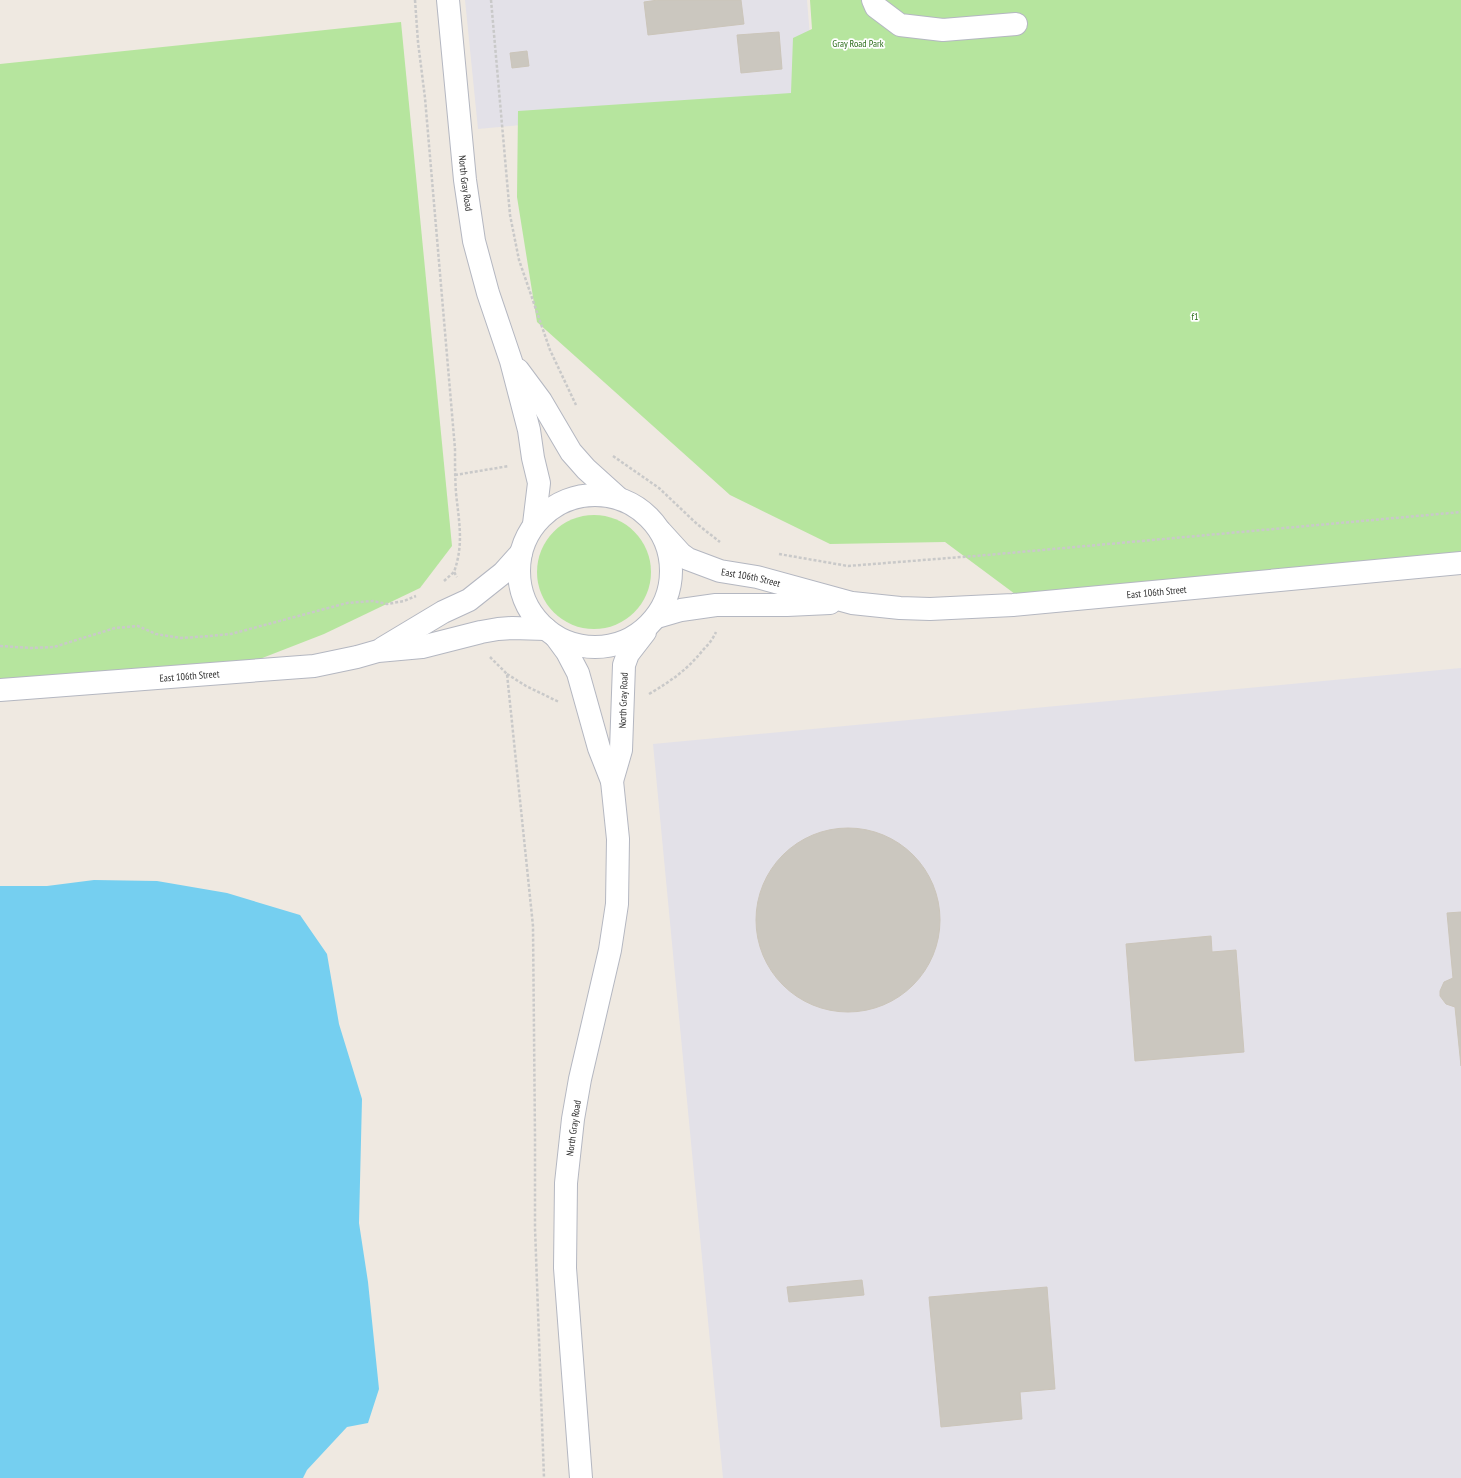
<svg xmlns="http://www.w3.org/2000/svg" width="1461" height="1478" viewBox="0 0 1461 1478" font-family="'PT Sans Narrow',sans-serif">
  <style>
    .industrial { fill: #e3e1e8 }
    .green { fill: #b6e59e }
    .water { fill: #75cff0 }
    .building { fill: #cbc7bf; stroke: #cbc5ba }
    .lines { fill: none; stroke-linecap: round; stroke-linejoin: round }
    .minor-casing { stroke: #b4b7c1; stroke-width: 24 }
    .path { stroke: #c9c9c9; stroke-width: 2.5; stroke-dasharray: 3 2; stroke-linecap: butt }
    .minor { stroke: #fff; stroke-width: 22 }
    .labels { text-anchor: middle; stroke-width: 3.5; stroke-linejoin: round; paint-order: stroke }
    .park-label { font-size: 10px; fill: #2c6e1b; stroke: #fff }
    .street-label { font-size: 10px; fill: #2e2e2e; stroke: #fff }
  </style>
  <rect width="100%" height="100%" fill="#efe9e1"/>
  <g class="industrial">
    <polygon points="465,0 807,0 815,97 478,129"/>
    <polygon points="1461,668 1461,1478 723,1478 653,744"/>
  </g>
  <g class="green">
    <polygon points="810,0 1461,0 1461,555 1015,594 945,542 830,544 730,495 537,322 517,197 518,111 791,93 793,38 812,29"/>
    <polygon points="401,22 452,546 420,588 324,634 244,665 0,680 0,64"/>
    <circle cx="594" cy="572" r="57"/>
  </g>
  <polygon class="water" points="94,880 157,881 227,893 300,915 327,954 339,1024 362,1099 359,1223 368,1282 379,1389 368,1423 347,1427 307,1470 303,1478 0,1478 0,886 47,886"/>
  <g class="building">
    <polygon points="658,0 741,0 744,24 648,35 644,2"/>
    <polygon points="779,32 782,69 741,73 737,35"/>
    <polygon points="527,51 529,66 512,68 510,53"/>
    <circle cx="848" cy="920" r="92"/>
    <polygon points="1461,912 1461,1066 1455,1007 1446,1004 1440,996 1440,991 1444,982 1453,978 1447,913"/>
    <polygon points="1211,936 1212,952 1236,950 1244,1052 1135,1061 1126,944"/>
    <polygon points="862,1280 864,1295 789,1302 787,1287"/>
    <polygon points="1047,1287 1055,1389 1020,1392 1022,1419 941,1427 929,1297"/>
  </g>
  <g class="lines">
    <defs>
      <g id="minor">
        <path id="s1" d="M448,0L465,180L474,241L488,293L511,361L529,430L533,458L539,483L534,524"/>
        <polyline points="873,0 876,7 900,25 943,30 1016,24"/>
        <polyline points="518,370 541,401 571,452 586,469 617,497"/>
        <circle cx="595" cy="571" r="76"/>
        <path id="s2" d="M661,532L681,554L688,559L720,571L757,577L852,603L900,608L930,609L1013,605L1461,563"/>
        <polyline points="657,617 681,610 716,605 787,605 830,603"/>
        <polyline points="556,637 567,652 578,673 599,748 612,781 618,839 617,904 610,950 580,1079 573,1119 566,1183 565,1268 581,1478"/>
        <polyline points="383,648 443,612 469,600 503,573 521,553"/>
        <path id="s3" d="M0,690L314,666L357,657L378,651L422,647L481,632L498,629L512,628L546,629"/>
        <path id="s4" d="M612,781L621,750L624,665L628,654L645,632"/>
      </g>
    </defs>
    <use href="#minor" class="minor-casing"/>
    <g class="path">
      <path d="M415,0L418,42L425,98L455,449C455,464 455,478 456,493C459,522 464,544 454,572L457,577"/>
      <polyline points="491,0 510,215 519,260 550,350 576,405"/>
      <polyline points="613,456 659,488 697,524 720,542"/>
      <polyline points="455,475 509,466"/>
      <polyline points="779,554 848,566 987,555 1461,512"/>
      <polyline points="444,581 454,572"/>
      <polyline points="0,646 31,648 54,647 115,628 138,626 156,634 181,638 210,636 231,634 347,603 373,601 387,604 404,601 416,596"/>
      <polyline points="490,657 507,674 533,926 535,1138 535,1228 544,1478"/>
      <polyline points="507,674 526,686 559,702"/>
      <path d="M649,694C671,681 687,670 703,650C708,645 713,639 716,632"/>
    </g>
    <use href="#minor" class="minor"/>
  </g>
  <g class="labels">
    <g class="park-label">
      <text x="858" y="47">Gray Road Park</text>
      <text x="1195" y="320">f1</text>
    </g>
    <g class="street-label">
      <text dy="4" stroke="none"><textPath href="#s1" startOffset="184">North Gray Road</textPath></text>
      <text dy="4" stroke="none"><textPath href="#s2" startOffset="104">East 106th Street</textPath></text>
      <text dy="4" stroke="none"><textPath href="#s2" startOffset="514">East 106th Street</textPath></text>
      <text dy="4" stroke="none"><textPath href="#s3" startOffset="190">East 106th Street</textPath></text>
      <text dy="4" stroke="none"><textPath href="#s4" startOffset="82">North Gray Road</textPath></text>
      <text transform="translate(573 1128) rotate(-82)" y="4">North Gray Road</text>
    </g>
  </g>
</svg>
